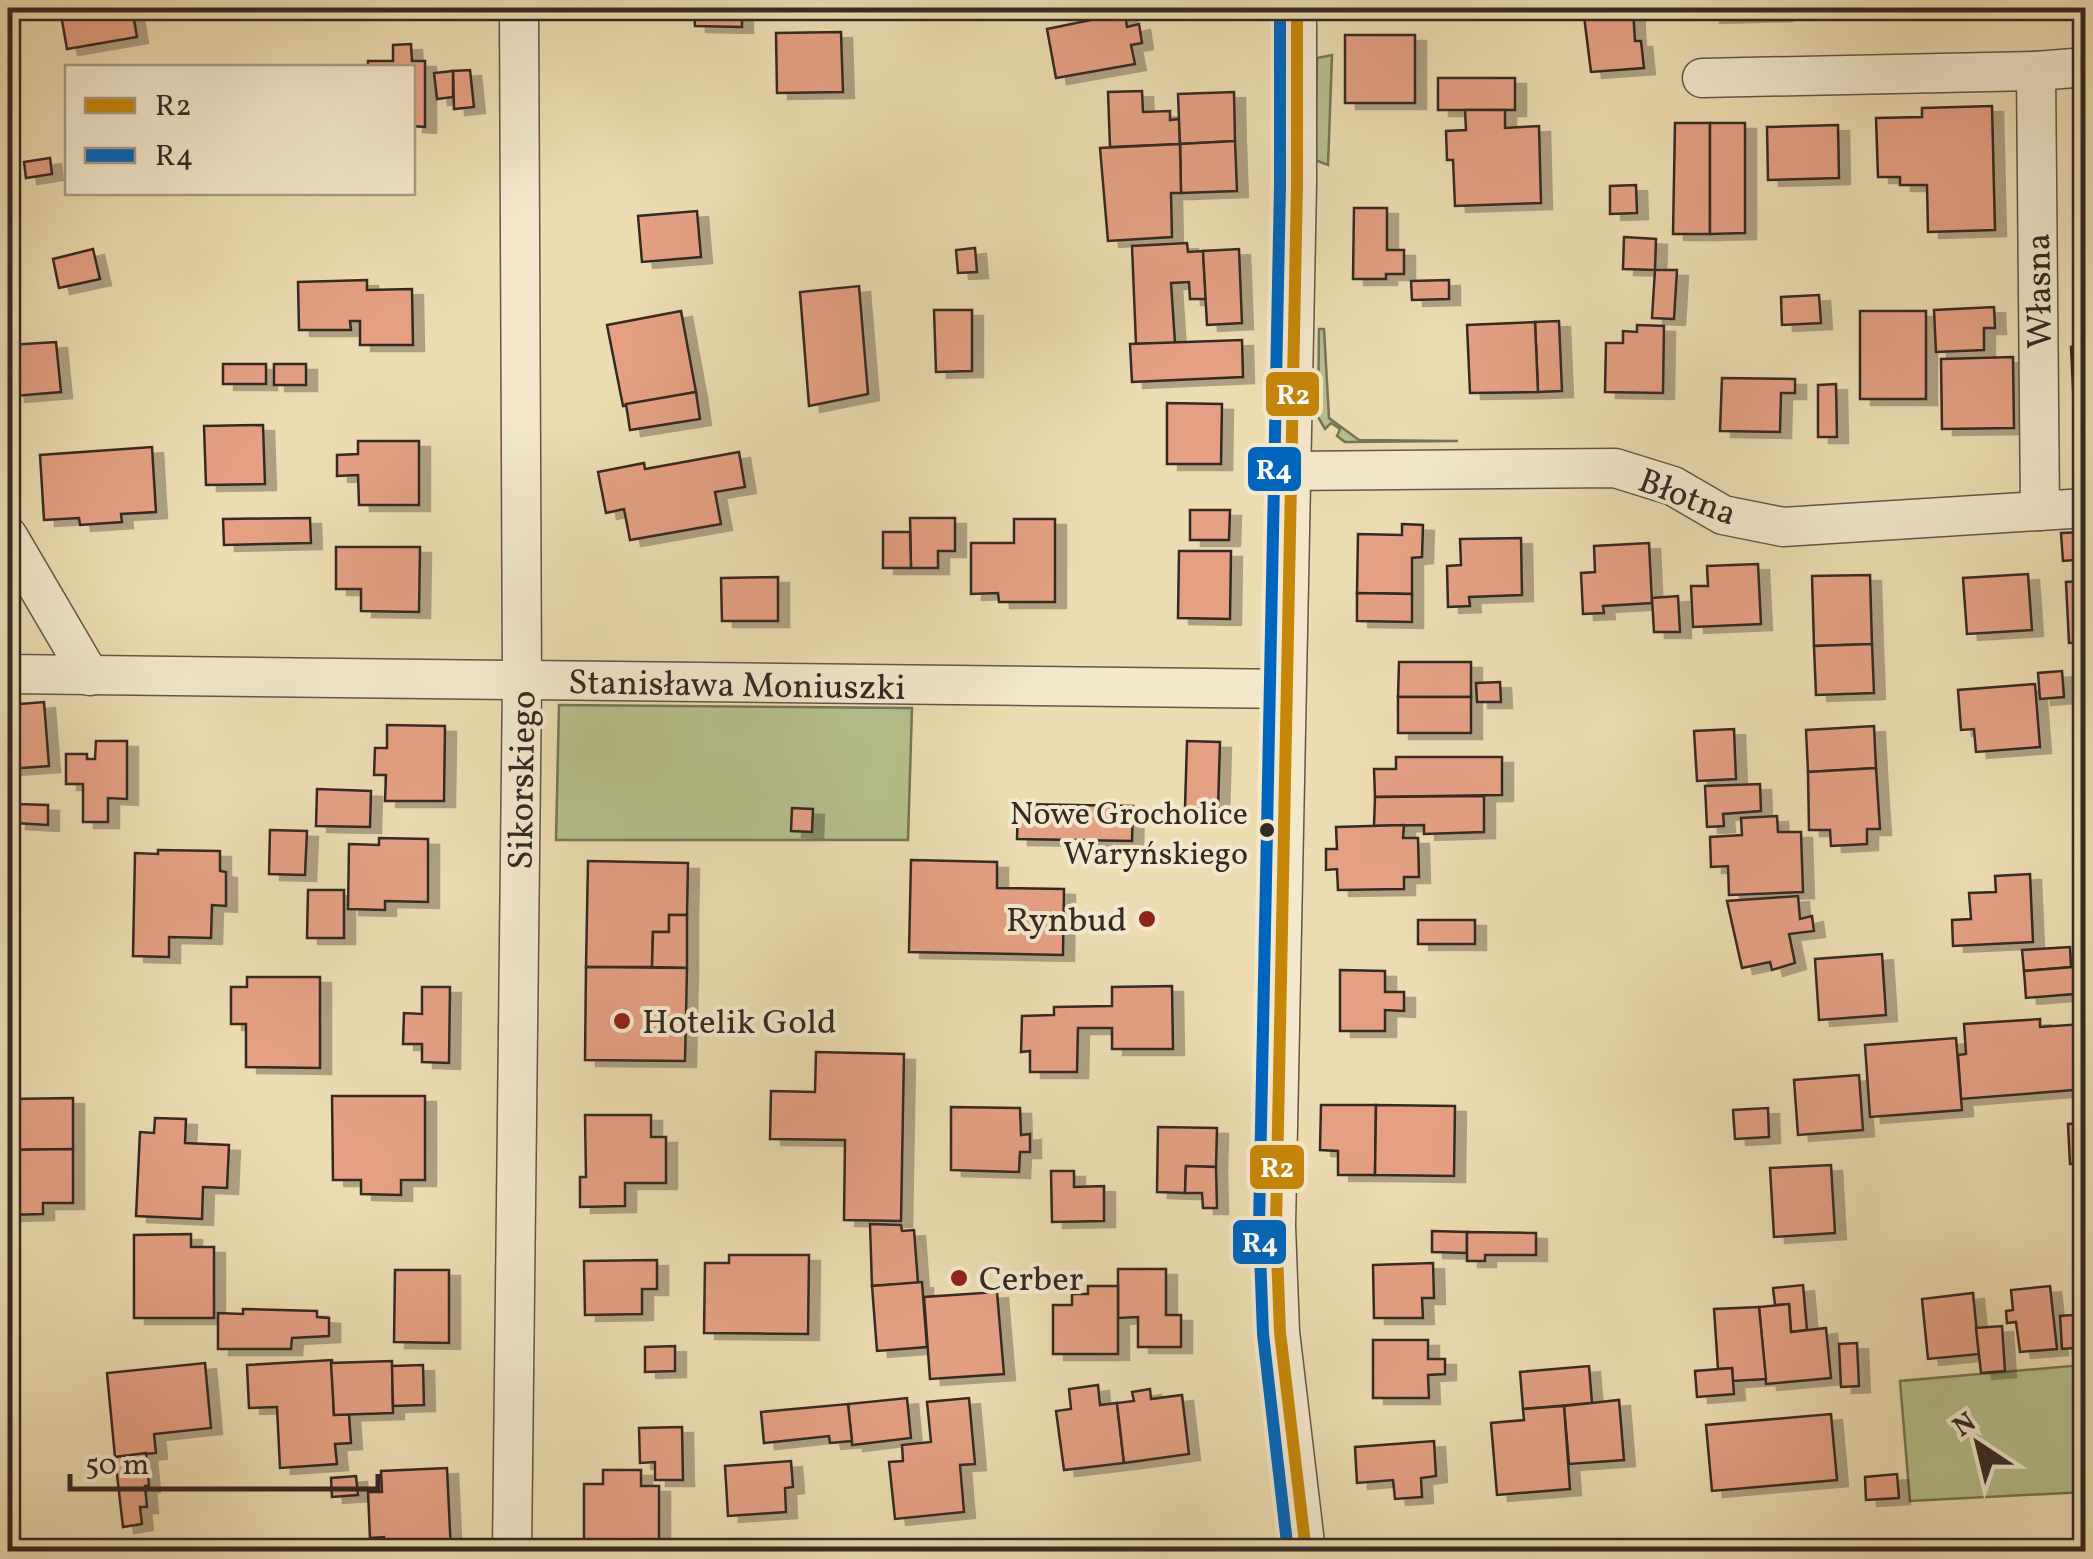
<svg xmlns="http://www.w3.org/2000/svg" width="2093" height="1559" viewBox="0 0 2093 1559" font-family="Vollkorn,serif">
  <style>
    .green { fill: #b6c08d; stroke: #767458; stroke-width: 2.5 }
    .building { fill: #e5a084; stroke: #352923; stroke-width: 2.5; filter: url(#shadow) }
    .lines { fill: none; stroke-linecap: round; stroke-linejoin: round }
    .minor-casing { stroke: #635646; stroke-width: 41 }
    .minor { stroke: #f3e8cc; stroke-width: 38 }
    .bus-1-casing { stroke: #f3e8cc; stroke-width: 20 }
    .bus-2-casing { stroke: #f3e8cc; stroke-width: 20 }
    .bus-1 { stroke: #c68709; stroke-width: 12 }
    .bus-2 { stroke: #0065bd; stroke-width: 12 }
    .bus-dot { fill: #352923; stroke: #f3e8cc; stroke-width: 4 }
    .poi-dot { fill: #8f2418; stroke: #f3e8cc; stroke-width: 4 }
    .labels { text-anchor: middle; stroke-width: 8; stroke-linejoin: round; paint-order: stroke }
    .bus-label { font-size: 32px; fill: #352923; stroke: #f3e8cc; text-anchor: end }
    .street-label { font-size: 35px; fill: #352923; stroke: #f3e8cc }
    .poi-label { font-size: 35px; fill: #352923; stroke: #f3e8cc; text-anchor: start }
    .line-badge { stroke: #f3e8cc; stroke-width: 4 }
    .badge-label { font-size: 28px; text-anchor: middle; font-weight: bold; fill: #fff }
  </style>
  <defs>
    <filter id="shadow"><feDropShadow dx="11" dy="6" stdDeviation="0" flood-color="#0004"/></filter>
  </defs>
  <rect width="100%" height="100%" fill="#ecdcb1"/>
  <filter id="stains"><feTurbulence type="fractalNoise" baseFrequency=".002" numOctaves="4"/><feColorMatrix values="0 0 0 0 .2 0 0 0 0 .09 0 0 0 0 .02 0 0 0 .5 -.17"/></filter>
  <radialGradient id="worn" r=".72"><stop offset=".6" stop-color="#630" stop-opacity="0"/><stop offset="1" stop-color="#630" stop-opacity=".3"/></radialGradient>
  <g class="green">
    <polygon points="1332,55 1328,165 1315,160 1317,58"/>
    <polygon points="1319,329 1324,329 1329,418 1359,440 1458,441 1345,442 1337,436 1340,429 1331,423 1325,429 1318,417"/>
    <polygon points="559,705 912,708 908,840 556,840"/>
    <polygon points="2082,1365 2085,1492 1910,1501 1900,1381"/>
  </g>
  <g class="building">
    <polygon points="132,8 137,37 67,49 60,9"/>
    <polygon points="694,8 742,8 742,27 695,26"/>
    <polygon points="1583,8 1633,8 1635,41 1641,41 1644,68 1591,72"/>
    <polygon points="1709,8 1781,8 1781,15 1709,17"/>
    <polygon points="1841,8 1911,8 1911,12 1841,13"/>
    <polygon points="1125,13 1127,27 1139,24 1142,43 1131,45 1135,64 1056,78 1047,29"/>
    <polygon points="841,32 843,92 777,93 776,33"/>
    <rect x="1345" y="35" width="70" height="68"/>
    <polygon points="411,44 412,61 425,61 425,127 412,126 412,68 368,68 368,61 393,61 393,45"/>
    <polygon points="470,70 474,107 454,109 453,71"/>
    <polygon points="453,71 453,97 437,99 434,73"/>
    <rect x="1438" y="78" width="77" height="32"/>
    <polygon points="1142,91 1143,112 1170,111 1170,120 1179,119 1180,144 1110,147 1108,92"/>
    <polygon points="1234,92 1235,141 1180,144 1178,94"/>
    <polygon points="1992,106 1995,230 1928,232 1927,185 1900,185 1900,177 1878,177 1876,118 1922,117 1922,108"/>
    <polygon points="1465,110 1505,110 1505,128 1539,126 1541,203 1455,206 1453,160 1447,160 1446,131 1466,130"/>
    <polygon points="1675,123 1710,123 1710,234 1673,234"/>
    <polygon points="1710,123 1745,123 1745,233 1710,234"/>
    <polygon points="1838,125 1839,178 1768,180 1767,127"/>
    <polygon points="1235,141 1237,191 1181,193 1180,144"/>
    <polygon points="1180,144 1181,193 1171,193 1172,237 1108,241 1100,148"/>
    <polygon points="50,158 52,174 26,178 24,162"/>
    <polygon points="1636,185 1637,213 1610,214 1610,186"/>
    <polygon points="1354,208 1387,208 1387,250 1404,250 1404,274 1386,274 1386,279 1353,279"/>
    <polygon points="697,211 701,257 642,262 638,216"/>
    <polygon points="1624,237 1656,239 1655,270 1623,269"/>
    <polygon points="1187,243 1188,252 1203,251 1206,299 1190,299 1189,282 1171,283 1175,343 1136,344 1132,246"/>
    <polygon points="975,248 977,272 958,273 956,250"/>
    <polygon points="93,249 100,279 59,288 53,259"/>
    <polygon points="1239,249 1242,323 1207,325 1203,251"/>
    <polygon points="1655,270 1677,270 1674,319 1652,318"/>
    <polygon points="367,280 367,290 412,289 413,345 360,345 360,321 350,321 351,330 299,330 298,282"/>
    <polygon points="1449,280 1449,299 1412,300 1411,281"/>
    <polygon points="859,286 868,394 809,406 800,292"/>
    <polygon points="1819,295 1821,323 1782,325 1781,297"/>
    <polygon points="1994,307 1995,328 1984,328 1984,350 1936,352 1934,310"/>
    <polygon points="934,310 972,310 972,371 936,372"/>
    <polygon points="681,311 696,392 623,406 607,325"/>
    <rect x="1860" y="311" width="66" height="88"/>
    <polygon points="1559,321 1562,391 1538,392 1535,322"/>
    <polygon points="1535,322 1538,392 1470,393 1467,325"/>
    <polygon points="1637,325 1664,326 1663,393 1605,392 1606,343 1623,343 1623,331 1637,332"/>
    <polygon points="1242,340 1243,377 1132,382 1130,344"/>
    <polygon points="56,342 61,392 14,396 12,375 8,375 9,345"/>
    <polygon points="2086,346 2086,428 2075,429 2071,347"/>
    <polygon points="2013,357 2014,428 1942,429 1941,359"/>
    <rect x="223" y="364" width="43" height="20"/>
    <rect x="274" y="364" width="32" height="21"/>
    <polygon points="1722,378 1795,379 1795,393 1781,393 1780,432 1720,431"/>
    <polygon points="1836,384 1837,437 1818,437 1818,385"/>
    <polygon points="696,392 700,419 630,430 626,404"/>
    <polygon points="1167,403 1222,404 1221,464 1167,464"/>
    <polygon points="263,425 265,484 206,485 204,426"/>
    <polygon points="358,441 419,441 419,505 359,505 358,475 337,476 337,455 358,454"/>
    <polygon points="152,447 156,512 121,514 122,522 80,525 79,518 44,520 40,455"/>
    <polygon points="739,452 745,487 715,492 721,524 630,540 624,509 606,513 598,472 644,463 645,469"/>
    <polygon points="1190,510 1230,510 1229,540 1190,540"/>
    <polygon points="310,518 311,543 224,545 223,519"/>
    <polygon points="910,518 955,518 955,551 938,551 938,568 911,568"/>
    <polygon points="1014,519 1055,519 1055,602 999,602 998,593 971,594 971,543 1014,543"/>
    <polygon points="1402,524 1423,525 1422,557 1412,558 1412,594 1357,593 1358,534 1402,535"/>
    <polygon points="883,532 910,532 911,568 883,568"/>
    <polygon points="2086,532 2086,559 2063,561 2061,533"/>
    <polygon points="1521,538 1522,595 1469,597 1470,606 1448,607 1447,566 1461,565 1460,539"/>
    <polygon points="1649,543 1652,603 1603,606 1604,613 1583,614 1581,573 1595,572 1594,546"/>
    <polygon points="336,547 420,547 419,612 361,611 361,589 336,589"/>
    <polygon points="1179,551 1231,551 1230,619 1178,618"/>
    <polygon points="1758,564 1761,624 1693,627 1691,586 1708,586 1707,566"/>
    <polygon points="2028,574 2032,630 1967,634 1963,578"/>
    <polygon points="1870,575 1872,644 1814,646 1812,576"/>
    <polygon points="778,577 778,621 722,621 721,578"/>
    <polygon points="2086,581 2086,642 2069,643 2066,582"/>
    <polygon points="1357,593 1412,594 1412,622 1357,621"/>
    <polygon points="1678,596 1680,632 1654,632 1652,598"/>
    <polygon points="1872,644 1874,693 1816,695 1814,646"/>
    <polygon points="1399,662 1471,662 1471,697 1398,697"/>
    <polygon points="2062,671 2064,697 2040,699 2038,673"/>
    <polygon points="1500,682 1501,702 1477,702 1476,683"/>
    <polygon points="2035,684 2040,747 1976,752 1974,729 1961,730 1958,690"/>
    <rect x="1398" y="697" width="73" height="36"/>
    <polygon points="44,702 49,766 8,769 8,705"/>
    <polygon points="387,725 445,726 444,801 385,801 386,775 374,775 375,748 387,748"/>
    <polygon points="1874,726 1876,768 1808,772 1806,730"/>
    <polygon points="1734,729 1736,779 1697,781 1694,731"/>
    <polygon points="96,741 127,741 127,799 108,798 108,822 83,822 83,784 66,784 66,754 87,754 87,759 95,759"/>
    <polygon points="1187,741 1220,742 1218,809 1185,808"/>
    <polygon points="1396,757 1502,757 1502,795 1375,797 1374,769 1396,769"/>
    <polygon points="1876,768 1880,829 1867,829 1867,844 1831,846 1830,830 1809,830 1808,772"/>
    <polygon points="1760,784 1761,811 1723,814 1724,826 1707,827 1705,786"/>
    <polygon points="317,789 371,791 370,827 316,826"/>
    <polygon points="1484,796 1484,832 1424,834 1424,825 1374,826 1375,797"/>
    <polygon points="16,804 48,805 48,825 15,823"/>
    <polygon points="1018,804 1133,806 1132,841 1017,839"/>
    <polygon points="792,808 813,809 812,832 791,831"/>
    <polygon points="1777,816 1778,832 1801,832 1803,892 1729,895 1728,866 1711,867 1710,837 1742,835 1741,818"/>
    <polygon points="1404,825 1403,838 1418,838 1419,877 1404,877 1404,889 1338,890 1337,869 1326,870 1326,849 1337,849 1336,827"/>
    <polygon points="270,830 307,831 305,875 269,874"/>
    <polygon points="379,838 428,839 428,902 385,901 385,910 348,909 349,844 379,845"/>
    <polygon points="158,850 220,851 220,871 226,872 226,906 212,905 211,938 169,937 169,957 133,956 135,853 158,854"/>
    <polygon points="911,860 997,862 997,888 1064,889 1063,955 909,952"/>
    <polygon points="588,861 688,863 687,915 669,915 669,932 653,932 652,967 586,967"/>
    <polygon points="2030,874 2033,942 1953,946 1952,920 1971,919 1969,893 1996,892 1995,876"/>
    <polygon points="308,890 344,890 344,938 307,938"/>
    <polygon points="1798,896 1800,919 1812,916 1814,931 1789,934 1795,963 1772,970 1770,962 1742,968 1727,901"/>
    <polygon points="669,915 687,915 687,968 652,967 653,932 669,932"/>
    <rect x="1418" y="920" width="57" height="24"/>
    <polygon points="2070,947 2071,967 2024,971 2022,950"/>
    <polygon points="1882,954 1886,1015 1819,1020 1815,959"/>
    <polygon points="2086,966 2086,993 2026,998 2024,971"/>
    <polygon points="586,967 687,968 685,1061 585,1060"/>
    <polygon points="1340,970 1385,971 1385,992 1404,992 1404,1011 1385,1010 1385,1031 1340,1031"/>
    <polygon points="247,977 320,977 320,1068 246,1067 246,1024 231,1024 231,987 247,987"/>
    <polygon points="1172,986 1173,1049 1112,1049 1112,1028 1078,1028 1077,1072 1030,1072 1030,1051 1021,1052 1022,1016 1054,1015 1054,1007 1112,1006 1112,987"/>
    <polygon points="422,987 450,987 449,1063 422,1062 422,1044 403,1044 404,1013 422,1014"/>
    <polygon points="2040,1019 2040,1027 2083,1024 2086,1089 1961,1099 1958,1055 1966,1054 1964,1024"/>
    <polygon points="1956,1038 1962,1110 1870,1117 1865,1045"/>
    <polygon points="816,1052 904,1054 901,1221 844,1220 845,1140 770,1139 771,1091 815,1092"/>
    <polygon points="1859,1075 1863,1130 1798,1135 1794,1080"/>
    <polygon points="332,1096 425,1096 425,1180 401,1180 401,1195 361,1194 361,1180 333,1180"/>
    <polygon points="73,1098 73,1149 8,1150 8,1099"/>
    <polygon points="1321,1105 1376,1105 1375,1175 1338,1175 1338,1151 1320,1150"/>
    <polygon points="1376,1105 1455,1106 1454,1176 1375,1175"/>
    <polygon points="951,1107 1020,1108 1021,1135 1030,1134 1030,1152 1020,1152 1019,1172 951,1170"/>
    <polygon points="1768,1108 1769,1137 1735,1139 1733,1110"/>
    <polygon points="585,1115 651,1115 651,1137 666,1137 666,1183 625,1183 625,1206 580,1207 580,1177 586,1177"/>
    <polygon points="155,1118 186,1119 185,1143 229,1145 227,1188 203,1187 202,1219 136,1216 140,1132 154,1133"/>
    <polygon points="2086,1123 2086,1162 2070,1164 2068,1124"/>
    <polygon points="1158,1127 1217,1128 1216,1167 1186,1166 1185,1193 1157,1192"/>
    <polygon points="73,1149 73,1203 43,1203 43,1214 8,1215 8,1150"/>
    <polygon points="1831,1165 1835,1233 1774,1237 1770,1168"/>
    <polygon points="1186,1166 1216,1167 1217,1208 1203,1208 1202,1193 1185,1193"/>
    <polygon points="1051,1171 1074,1171 1074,1187 1104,1186 1104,1221 1052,1222"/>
    <polygon points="870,1224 901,1225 902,1231 914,1230 918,1283 872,1286"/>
    <polygon points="1432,1231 1467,1232 1467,1253 1432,1252"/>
    <polygon points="1467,1232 1536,1233 1536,1255 1485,1255 1485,1261 1467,1261"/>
    <polygon points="191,1234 191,1247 214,1247 214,1318 134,1318 134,1235"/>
    <polygon points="729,1255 809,1255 808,1334 704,1333 705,1263 729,1263"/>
    <polygon points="657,1260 657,1289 642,1289 642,1314 585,1315 584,1261"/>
    <polygon points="1433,1263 1434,1298 1422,1298 1423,1318 1374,1318 1373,1265"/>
    <polygon points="1118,1269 1166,1269 1166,1315 1181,1315 1181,1347 1138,1347 1138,1317 1118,1318"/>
    <polygon points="395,1270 449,1270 449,1343 394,1342"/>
    <polygon points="922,1282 927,1347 877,1351 872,1286"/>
    <polygon points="1803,1285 1807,1330 1791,1332 1789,1304 1775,1305 1773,1288"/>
    <polygon points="1088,1286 1118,1286 1118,1354 1053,1354 1053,1305 1072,1305 1072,1294 1088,1294"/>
    <polygon points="2050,1286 2057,1349 2020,1352 2016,1322 2007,1323 2006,1311 2013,1310 2011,1290"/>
    <polygon points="997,1292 1004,1374 930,1379 924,1297"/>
    <polygon points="1973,1293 1979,1354 1928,1359 1922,1299"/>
    <polygon points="1789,1304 1791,1332 1826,1328 1831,1378 1766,1384 1759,1307"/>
    <polygon points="1759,1307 1766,1379 1733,1381 1732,1368 1718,1369 1714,1309"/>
    <polygon points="243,1309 317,1311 317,1317 329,1318 329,1336 292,1338 291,1349 218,1349 218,1313 243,1314"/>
    <polygon points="2086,1314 2086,1347 2062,1349 2060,1316"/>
    <polygon points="2002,1326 2005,1371 1981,1373 1976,1328"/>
    <polygon points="1373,1340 1428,1340 1428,1359 1445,1359 1445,1374 1428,1375 1429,1398 1373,1398"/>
    <polygon points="1857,1343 1859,1386 1841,1387 1839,1344"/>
    <polygon points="675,1346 675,1371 645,1372 645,1347"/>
    <polygon points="332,1360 334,1415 349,1414 351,1443 335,1444 337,1464 280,1468 277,1407 249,1408 247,1365"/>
    <polygon points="392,1361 393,1413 334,1415 331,1363"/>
    <polygon points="205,1363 211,1428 154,1434 156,1453 115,1457 107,1373"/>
    <polygon points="423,1365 424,1405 393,1406 392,1366"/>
    <polygon points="1589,1366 1592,1403 1523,1409 1520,1372"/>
    <polygon points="1732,1368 1734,1394 1697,1397 1695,1371"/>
    <polygon points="1098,1385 1100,1405 1117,1403 1124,1463 1064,1470 1056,1411 1071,1409 1069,1389"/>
    <polygon points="1150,1389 1151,1399 1182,1395 1189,1454 1124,1463 1117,1403 1134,1401 1132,1392"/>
    <polygon points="907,1398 911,1438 852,1445 848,1404"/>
    <polygon points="969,1398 975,1464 960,1465 964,1512 895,1519 889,1462 903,1461 902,1445 931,1442 927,1402"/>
    <polygon points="1619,1400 1624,1460 1569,1464 1564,1406"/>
    <polygon points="848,1404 852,1441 830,1443 829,1436 764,1443 761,1412"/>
    <polygon points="1564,1406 1570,1489 1497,1495 1491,1423 1524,1420 1523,1409"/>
    <polygon points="1831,1414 1837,1480 1712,1491 1706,1425"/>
    <polygon points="682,1427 683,1480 655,1480 655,1462 640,1463 639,1428"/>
    <polygon points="1434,1441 1436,1476 1421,1478 1422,1497 1395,1499 1393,1480 1357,1483 1355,1447"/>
    <polygon points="146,1453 149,1486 145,1486 147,1507 140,1507 142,1524 123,1527 115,1457"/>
    <polygon points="791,1461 793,1487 785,1488 786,1512 728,1516 725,1466"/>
    <polygon points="447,1468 451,1552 384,1552 384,1537 370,1538 368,1492 382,1492 381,1471"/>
    <polygon points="603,1470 641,1470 641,1486 659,1486 659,1552 584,1552 584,1484 603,1484"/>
    <polygon points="1897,1474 1899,1498 1866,1500 1865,1477"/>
    <polygon points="356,1476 358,1495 332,1497 331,1478"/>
  </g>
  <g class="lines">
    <defs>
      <g id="minor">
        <polyline points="1297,8 1297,185 1276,1226 1280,1332 1306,1552"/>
        <polyline points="2036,71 2040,511"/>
        <polyline points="1702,78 2036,71 2086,67"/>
        <polyline points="1290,471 1615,468 1673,486 1723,515 1783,527 2086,508"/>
        <polyline points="8,536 90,676"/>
        <polyline points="8,674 1286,689"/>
        <polyline points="512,1552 522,682 519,8"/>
      </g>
    </defs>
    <use href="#minor" class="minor-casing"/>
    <use href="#minor" class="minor"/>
    <defs>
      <polyline id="bus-1" points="1297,8 1297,185 1276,1226 1280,1332 1306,1552"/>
      <polyline id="bus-2" points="1280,8 1280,185 1259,1226 1263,1334 1288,1552"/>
    </defs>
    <use href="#bus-1" class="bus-1-casing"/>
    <use href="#bus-2" class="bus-2-casing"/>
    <use href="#bus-1" class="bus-1"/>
    <use href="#bus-2" class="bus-2"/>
  </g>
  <circle class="bus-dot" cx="1267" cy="830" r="9"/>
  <g class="poi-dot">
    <circle cx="1147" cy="919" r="10"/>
    <circle cx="622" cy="1021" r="10"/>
    <circle cx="959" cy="1278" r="10"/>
  </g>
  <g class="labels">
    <g class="bus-label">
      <text x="1248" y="824">Nowe Grocholice<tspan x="1248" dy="40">Waryńskiego</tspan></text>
    </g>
    <g class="street-label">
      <text transform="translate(2038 291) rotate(-91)" y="12">Własna</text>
      <text transform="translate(1688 496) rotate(21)" y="12">Błotna</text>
      <text transform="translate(737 684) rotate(1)" y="12">Stanisława Moniuszki</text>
      <text transform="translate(521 780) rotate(-89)" y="12">Sikorskiego</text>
    </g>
    <g class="poi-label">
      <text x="1127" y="931" text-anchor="end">Rynbud</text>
      <text x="642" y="1033">Hotelik Gold</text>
      <text x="979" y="1290">Cerber</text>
    </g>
  </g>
  <g class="line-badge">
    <rect x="1264" y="370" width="57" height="48" rx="10" fill="#c68709"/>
    <rect x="1246" y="445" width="57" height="48" rx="10" fill="#0065bd"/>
    <rect x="1248" y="1143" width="58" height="48" rx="10" fill="#c68709"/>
    <rect x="1231" y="1218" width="57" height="48" rx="10" fill="#0065bd"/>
  </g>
  <g class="badge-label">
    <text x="1293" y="404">R2</text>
    <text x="1274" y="479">R4</text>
    <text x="1277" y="1177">R2</text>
    <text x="1260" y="1252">R4</text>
  </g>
  <rect width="2093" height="1559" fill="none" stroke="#ecdcb1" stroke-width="40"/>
  <rect x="10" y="10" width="2073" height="1539" fill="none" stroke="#352923" stroke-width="5"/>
  <rect x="20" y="20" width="2053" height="1519" fill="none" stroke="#352923" stroke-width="2.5"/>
  <rect x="65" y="65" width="350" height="130" fill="#f3e8cc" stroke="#a79c88" stroke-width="2.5"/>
  <rect x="85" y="98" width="50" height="15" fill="#c68709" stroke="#a79c88" stroke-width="2.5"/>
  <text x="155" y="115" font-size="30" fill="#352923">R2</text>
  <rect x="85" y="148" width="50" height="15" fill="#0065bd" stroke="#a79c88" stroke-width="2.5"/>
  <text x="155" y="165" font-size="30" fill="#352923">R4</text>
  <g transform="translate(1978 1444) rotate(325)" stroke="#f3e8cc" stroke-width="8" paint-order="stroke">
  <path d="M0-8L18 38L0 25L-18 38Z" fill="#352923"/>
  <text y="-15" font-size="28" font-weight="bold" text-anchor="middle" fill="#352923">N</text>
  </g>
  <path d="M70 1474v15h308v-15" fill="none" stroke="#352923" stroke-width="5"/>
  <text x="85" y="1474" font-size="30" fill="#352923" stroke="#f3e8cc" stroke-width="8" paint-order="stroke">50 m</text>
  <rect width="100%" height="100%" filter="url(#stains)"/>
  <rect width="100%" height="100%" fill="url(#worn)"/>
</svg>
